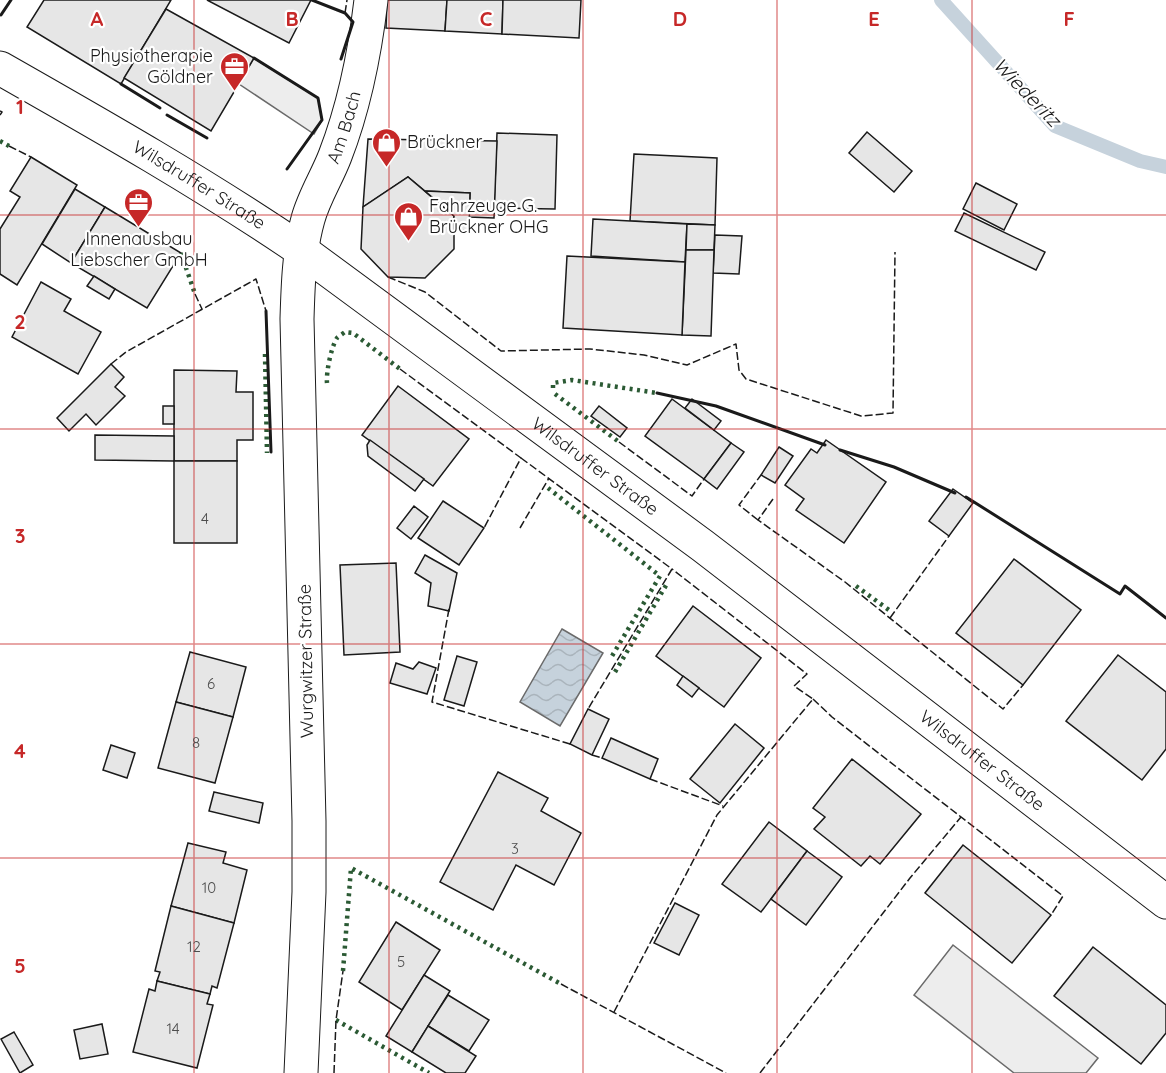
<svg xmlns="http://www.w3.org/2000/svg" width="1166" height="1073" viewBox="0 0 1166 1073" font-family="Quicksand,sans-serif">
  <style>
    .parking { fill: #ededed; stroke: #6a6a6a; stroke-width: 1.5 }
    .water { fill: url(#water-waves); stroke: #6a6a6a; stroke-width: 1.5 }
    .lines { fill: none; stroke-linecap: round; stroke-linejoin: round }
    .stream { stroke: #c6d2dc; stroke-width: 14 }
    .building { fill: #e6e6e6; stroke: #1a1a1a; stroke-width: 1.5 }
    .minor-casing { stroke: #1a1a1a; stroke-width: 35 }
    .major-casing { stroke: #1a1a1a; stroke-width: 35 }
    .minor { stroke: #fff; stroke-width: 33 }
    .major { stroke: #fff; stroke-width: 33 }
    .hedge { stroke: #2b5a34; stroke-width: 4.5; stroke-dasharray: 3 4.5; stroke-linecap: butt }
    .fence { stroke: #1a1a1a; stroke-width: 1.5; stroke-dasharray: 8 3; stroke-linecap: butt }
    .wall { stroke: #1a1a1a; stroke-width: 3 }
    .grid { fill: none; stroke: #c62828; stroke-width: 1.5; stroke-opacity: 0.55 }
    .labels { text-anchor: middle; stroke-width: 4.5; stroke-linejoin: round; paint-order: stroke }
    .number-label { font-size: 15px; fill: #4d4d4d }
    .poi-label { font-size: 18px; fill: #1a1a1a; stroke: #fff; text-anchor: start }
    .street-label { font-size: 18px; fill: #1a1a1a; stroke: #fff }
    .water-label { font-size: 20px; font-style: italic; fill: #1a1a1a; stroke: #fff }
    .grid-label { font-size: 20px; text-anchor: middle; font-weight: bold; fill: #c62828; stroke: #fff; stroke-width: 4.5; stroke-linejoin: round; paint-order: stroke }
  </style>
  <defs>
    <pattern id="water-waves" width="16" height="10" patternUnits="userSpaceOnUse" patternTransform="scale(1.5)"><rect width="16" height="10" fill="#c6d2dc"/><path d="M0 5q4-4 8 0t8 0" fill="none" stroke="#aab4bc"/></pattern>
  </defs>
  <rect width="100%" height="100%" fill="#fff"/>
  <g class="parking">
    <polygon points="254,58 318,98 322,120 314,134 239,84"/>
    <polygon points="953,945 1098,1058 1086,1073 1014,1073 914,995"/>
  </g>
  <polygon class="water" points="562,629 603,653 560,726 520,702"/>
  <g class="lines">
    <polyline class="stream" points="941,0 1055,126 1140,161 1166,167"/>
  </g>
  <g class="building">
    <polygon points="44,0 171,0 121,84 27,27"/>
    <polygon points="207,0 311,0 289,43"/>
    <polygon points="387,0 447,0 445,31 386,28"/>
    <polygon points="447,0 503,0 502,34 445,31"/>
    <polygon points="503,0 581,0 579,38 502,34"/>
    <polygon points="166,9 254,58 211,131 124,78"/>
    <polygon points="867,132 912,171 894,192 849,153"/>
    <polygon points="497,133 557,135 555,209 494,208"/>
    <polygon points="368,139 497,141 494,218 469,217 470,193 425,191 408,177 363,207"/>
    <polygon points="634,154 717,158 715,225 630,221"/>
    <polygon points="31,157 77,185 17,285 0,274 0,229 20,197 10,191"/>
    <polygon points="408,177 454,216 454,249 425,278 388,277 361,249 363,207"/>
    <polygon points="976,183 1017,204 1004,230 963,209"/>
    <polygon points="75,189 105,207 71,263 42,244"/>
    <polygon points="425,191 470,193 469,231 454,230 454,216"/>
    <polygon points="105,207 181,253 147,308 71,263"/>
    <polygon points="964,213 1045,252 1036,270 955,231"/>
    <polygon points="593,219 687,224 685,262 591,256"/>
    <polygon points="687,224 715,225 714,250 686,250"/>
    <polygon points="715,235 742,236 739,274 713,273"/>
    <polygon points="686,250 714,250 711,336 682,335"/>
    <polygon points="567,256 685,262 682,335 563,328"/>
    <polygon points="94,276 115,289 109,299 87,286"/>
    <polygon points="41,282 71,299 64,311 101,332 78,374 12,337"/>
    <polygon points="111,364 124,377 115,387 125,396 96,425 86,414 69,431 57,418"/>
    <polygon points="174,370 237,371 236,392 253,392 253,440 237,440 237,461 174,461"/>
    <polygon points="398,386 469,439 433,486 362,435"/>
    <polygon points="672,399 731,443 704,479 645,436"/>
    <polygon points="692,399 721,421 714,430 685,408"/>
    <rect x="163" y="406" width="11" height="18"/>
    <polygon points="599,406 627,428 620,437 591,416"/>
    <polygon points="95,435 174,436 174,461 95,460"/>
    <polygon points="370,440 424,479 415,491 368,456 367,445"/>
    <polygon points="826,440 886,482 844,543 796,510 804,499 785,485 811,449 817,453"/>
    <polygon points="731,443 744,452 717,489 704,479"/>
    <polygon points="779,447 793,456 775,483 761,475"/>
    <rect x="174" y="461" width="63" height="82"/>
    <polygon points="953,489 973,503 949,536 929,521"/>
    <polygon points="443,501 484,528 459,565 418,538"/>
    <polygon points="414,506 428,517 411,539 397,528"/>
    <polygon points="425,555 457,573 449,611 428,606 431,583 415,573"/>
    <polygon points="1014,559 1081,610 1023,685 956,633"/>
    <polygon points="396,563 400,652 344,655 340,565"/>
    <polygon points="693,606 761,658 724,707 656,656"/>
    <polygon points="190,652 246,667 233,717 176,702"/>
    <polygon points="1118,655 1166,692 1166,749 1142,780 1066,721"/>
    <polygon points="457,656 477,662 464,706 444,700"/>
    <polygon points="419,662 436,668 427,694 390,683 396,663 413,669"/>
    <polygon points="683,676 699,688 692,697 677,685"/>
    <polygon points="176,702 233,717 215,783 158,768"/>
    <polygon points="588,709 609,719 592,755 570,744"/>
    <polygon points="735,724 764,748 720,803 690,779"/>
    <polygon points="611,738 658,759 650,779 602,758"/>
    <polygon points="111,745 135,753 127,778 103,770"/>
    <polygon points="852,759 921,814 880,864 870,856 861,866 814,829 825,817 813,808"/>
    <polygon points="498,772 548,798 541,811 581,833 554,885 516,865 493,910 440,882"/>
    <polygon points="214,792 263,803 259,823 209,811"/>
    <polygon points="769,822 807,851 761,912 722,884"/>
    <polygon points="188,843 226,852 223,863 247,870 234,923 171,906"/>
    <polygon points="963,845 1051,915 1012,963 925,893"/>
    <polygon points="807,851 842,877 806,925 771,899"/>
    <polygon points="675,903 699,915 679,955 654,943"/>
    <polygon points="171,906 234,923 217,988 212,986 210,994 157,981 160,972 155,971"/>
    <polygon points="396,922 440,950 402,1010 359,982"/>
    <polygon points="1093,947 1166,1005 1166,1033 1141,1064 1054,996"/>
    <polygon points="424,975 450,991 412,1052 386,1036"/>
    <polygon points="157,981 210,994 207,1004 213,1005 197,1068 133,1052 149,989 155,991"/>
    <polygon points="448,995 489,1020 469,1051 428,1026"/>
    <polygon points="102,1024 108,1054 80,1059 74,1030"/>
    <polygon points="428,1026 476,1056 465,1073 446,1073 412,1052"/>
    <polygon points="14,1032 33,1065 20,1073 1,1039"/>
  </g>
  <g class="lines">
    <defs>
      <g id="minor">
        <path id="s1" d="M301,1073L309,892V821L297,319C298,285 299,251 308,219C314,197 327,177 335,156C354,107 365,52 371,0"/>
      </g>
      <g id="major">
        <path id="s2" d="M0,68C102,126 204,184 301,250L703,546L1166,902"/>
      </g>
    </defs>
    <use href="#minor" class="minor-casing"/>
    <use href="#major" class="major-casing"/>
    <use href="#minor" class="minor"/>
    <use href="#major" class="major"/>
    <g class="hedge">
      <polyline points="0,141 9,146"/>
      <polyline points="181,253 195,294"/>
      <polyline points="265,354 267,453"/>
      <path d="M327,383C326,373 331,347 337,338C337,337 344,333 345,332L353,333L400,369"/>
      <polyline points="553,388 553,383 572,380 657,393"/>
      <polyline points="555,394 619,442"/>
      <polyline points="548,488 660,576 612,656"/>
      <polyline points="856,586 889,610"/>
      <polyline points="615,672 668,582"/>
      <polyline points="343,971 351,868 561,984"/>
      <polyline points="336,1020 429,1073"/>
    </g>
    <g class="fence">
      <polyline points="345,13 347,0"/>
      <polyline points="0,111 2,112 0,115"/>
      <polyline points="9,146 31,157"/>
      <polyline points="388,277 425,292 501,351 590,349 644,355 687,365 736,344 739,370 746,379 861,416 893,413 895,252"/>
      <polyline points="195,294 202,309"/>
      <polyline points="111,364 126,352 256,279 266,311"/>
      <polyline points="400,369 521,458 484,528"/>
      <polyline points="619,442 692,496 704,479"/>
      <polyline points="521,458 672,569 588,709"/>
      <polyline points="773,499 758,520 845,582 1003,709 1023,685"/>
      <polyline points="758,520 739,505 761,475"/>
      <polyline points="520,528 549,478"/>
      <polyline points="449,609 432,702 570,744"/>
      <polyline points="890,618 949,536"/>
      <polyline points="813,699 832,717 1063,896 1051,915"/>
      <polyline points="592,755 602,758"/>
      <polyline points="650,779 723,806"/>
      <polyline points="561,984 726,1073"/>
      <polyline points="614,1012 717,815 813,699 794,686 807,674 672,569"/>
      <polyline points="334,1073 336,1020 343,971"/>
      <polyline points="760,1073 910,878 961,817"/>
    </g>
    <g class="wall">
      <polyline points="312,0 345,13 353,22 341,59"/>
      <polyline points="1,15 11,0"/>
      <polyline points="254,58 318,98 322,120 287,169"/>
      <polyline points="121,84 160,108"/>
      <polyline points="167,115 207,138"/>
      <polyline points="266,311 271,452"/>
      <polyline points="657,393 716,406 825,445"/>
      <polyline points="840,450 894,467 955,493"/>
      <polyline points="966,497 1120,594 1125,586 1166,618"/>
    </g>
  </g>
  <path class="grid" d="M194,0V1073M389,0V1073M583,0V1073M777,0V1073M972,0V1073M0,215H1166M0,429H1166M0,644H1166M0,858H1166"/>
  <defs>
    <symbol id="office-pin" viewBox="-11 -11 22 30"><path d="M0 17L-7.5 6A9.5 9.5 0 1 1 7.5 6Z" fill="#c62828" stroke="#fff"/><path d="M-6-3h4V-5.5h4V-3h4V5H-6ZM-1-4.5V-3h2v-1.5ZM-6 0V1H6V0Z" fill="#fff"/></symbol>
    <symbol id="shop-pin" viewBox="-11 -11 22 30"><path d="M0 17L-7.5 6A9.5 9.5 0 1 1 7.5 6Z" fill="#c62828" stroke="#fff"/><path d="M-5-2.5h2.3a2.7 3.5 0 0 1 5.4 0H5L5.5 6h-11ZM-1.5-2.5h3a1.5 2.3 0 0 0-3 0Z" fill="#fff"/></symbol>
  </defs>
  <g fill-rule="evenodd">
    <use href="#office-pin" x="218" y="50" width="33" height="45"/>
    <use href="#shop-pin" x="370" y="126" width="33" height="45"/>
    <use href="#office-pin" x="122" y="186" width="33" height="45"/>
    <use href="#shop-pin" x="392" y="200" width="33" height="45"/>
  </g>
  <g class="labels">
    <g class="number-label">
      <text x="205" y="524">4</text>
      <text x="211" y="689">6</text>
      <text x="196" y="748">8</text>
      <text x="515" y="854">3</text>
      <text x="209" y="893">10</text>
      <text x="194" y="952">12</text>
      <text x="401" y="967">5</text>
      <text x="173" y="1034">14</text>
    </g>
    <g class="poi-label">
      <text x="213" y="62" text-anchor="end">Physiotherapie<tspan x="213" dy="21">Göldner</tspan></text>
      <text x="407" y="148">Brückner</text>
      <text x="429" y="212">Fahrzeuge G.<tspan x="429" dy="21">Brückner OHG</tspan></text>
      <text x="139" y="245" text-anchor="middle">Innenausbau<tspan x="139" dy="21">Liebscher GmbH</tspan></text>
    </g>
    <g class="street-label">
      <text dy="6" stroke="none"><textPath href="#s1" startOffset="954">Am Bach</textPath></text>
      <text dy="6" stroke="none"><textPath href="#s2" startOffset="231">Wilsdruffer Straße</textPath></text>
      <text dy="6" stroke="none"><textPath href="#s2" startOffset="717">Wilsdruffer Straße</textPath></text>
      <text transform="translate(306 661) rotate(-91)" y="6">Wurgwitzer Straße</text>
      <text dy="6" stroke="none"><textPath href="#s2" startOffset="1203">Wilsdruffer Straße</textPath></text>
    </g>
    <g class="water-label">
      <text transform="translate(1027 92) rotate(46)" y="7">Wiederitz</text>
    </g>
  </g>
  <g class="grid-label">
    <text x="97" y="26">A</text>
    <text x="292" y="26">B</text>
    <text x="486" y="26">C</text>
    <text x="680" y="26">D</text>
    <text x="874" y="26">E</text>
    <text x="1069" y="26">F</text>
    <text x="20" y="114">1</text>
    <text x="20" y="329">2</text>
    <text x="20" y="543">3</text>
    <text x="20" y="758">4</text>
    <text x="20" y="973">5</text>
  </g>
</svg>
